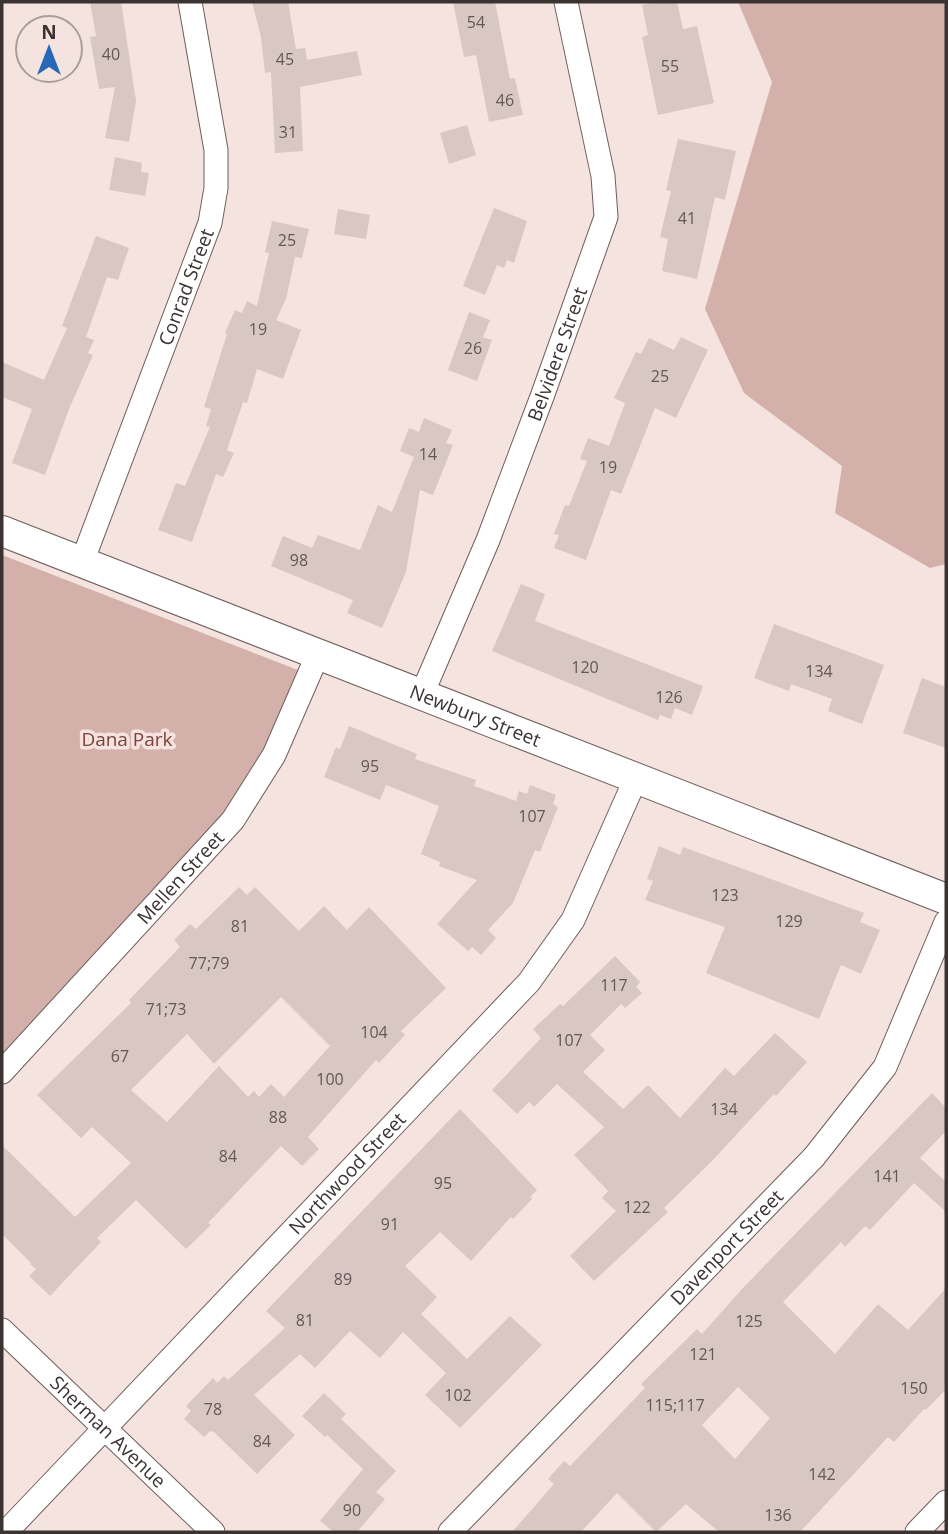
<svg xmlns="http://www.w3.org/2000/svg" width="948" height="1534" viewBox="0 0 948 1534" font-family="'Open Sans',sans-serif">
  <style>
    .green { fill: #d3b0a9 }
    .building { fill: #d9c7c4; fill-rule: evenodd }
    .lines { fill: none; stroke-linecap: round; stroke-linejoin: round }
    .minor-casing { stroke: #6e5f5c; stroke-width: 25 }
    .tertiary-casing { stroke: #6e5f5c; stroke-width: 32 }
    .minor { stroke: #fff; stroke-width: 23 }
    .tertiary { stroke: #fff; stroke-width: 30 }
    .labels { text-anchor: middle; stroke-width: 7; stroke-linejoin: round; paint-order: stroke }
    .number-label { font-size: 16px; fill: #625856 }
    .street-label { font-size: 19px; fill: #3a3332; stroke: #f5e3e0 }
    .park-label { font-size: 19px; fill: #7d4238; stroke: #f5e3e0 }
  </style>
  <rect width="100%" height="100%" fill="#f5e3e0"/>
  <g class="green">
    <polygon points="738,2 946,2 946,564 930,568 835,513 842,466 744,393 705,309 772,82"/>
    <polygon points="2,555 303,672 267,763 2,1074"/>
  </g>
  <g class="building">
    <polygon points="90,2 121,2 136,101 129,142 105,138 115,87 99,89 90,37 96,36"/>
    <polygon points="252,2 288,2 296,49 305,48 307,60 357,51 362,75 300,87 303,151 275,153 271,72 265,73 261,37"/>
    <polygon points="453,2 495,2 510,79 515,78 523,115 489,122 476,55 464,57"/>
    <polygon points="657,2 677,2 683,29 697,26 714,103 658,115 642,37 648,35 642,5"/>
    <polygon points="467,125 476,155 449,164 440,133"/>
    <polygon points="678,139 736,151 725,200 715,197 697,279 662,271 668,239 660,237 671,191 666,190"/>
    <polygon points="115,157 142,163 141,172 149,173 145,196 109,190"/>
    <polygon points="494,208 527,221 514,263 507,260 504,268 497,265 485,295 463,286"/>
    <polygon points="338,209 370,215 366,239 334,234"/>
    <polygon points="272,221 309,229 302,258 295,257 286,299 276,320 301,330 283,379 257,369 247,403 243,402 227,450 234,453 223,477 216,474 192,542 158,530 176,483 185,486 210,427 206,426 211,409 204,407 227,334 225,333 235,310 242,313 247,301 257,306 269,253 265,252"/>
    <polygon points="96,236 129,248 118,280 107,277 86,337 94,340 88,353 93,355 69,409 45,475 12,463 32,409 2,397 2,362 44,380 67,328 62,326"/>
    <polygon points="469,312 490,320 483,337 492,340 477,381 448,370"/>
    <polygon points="681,337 708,350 676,418 655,408 621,494 611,490 586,560 554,548 559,535 554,534 565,505 569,506 587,461 580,459 588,438 609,446 625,403 614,398 636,352 641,354 649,338 674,350"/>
    <polygon points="424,418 452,430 446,443 453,445 433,495 420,490 406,572 382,628 347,613 353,600 271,566 283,536 312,548 318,535 360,550 378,505 392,512 414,457 400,451 409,428 419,432"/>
    <polygon points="521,584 545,594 535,621 703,686 692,715 675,708 671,719 660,715 658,720 492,651"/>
    <polygon points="774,624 884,665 862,724 828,711 832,699 791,684 789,691 754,678"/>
    <polygon points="922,678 946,687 946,748 903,733"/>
    <polygon points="349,726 417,754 415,759 476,780 474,786 516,801 519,791 527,794 530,785 556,795 553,804 558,807 540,852 535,850 513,903 488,930 496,938 481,955 472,947 468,951 437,924 477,880 439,866 440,862 421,854 439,806 386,785 380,800 324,777 336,747 340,749"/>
    <polygon points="659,846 680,855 683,847 864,913 860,922 880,930 861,974 841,965 819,1019 706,973 725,927 645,900 653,881 647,879"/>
    <path d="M239,887L247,895L255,887L299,931L324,906L347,930L369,907L446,988L401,1031L405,1035L379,1063L376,1060L308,1137L319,1149L302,1166L281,1146L208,1223L211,1225L186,1249L136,1200L97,1238L101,1242L50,1296L29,1276L36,1269L30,1264L31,1263L2,1234V1145L75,1217L131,1163L92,1127L81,1138L37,1095L131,1003L129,1000L180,947L174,940L190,924L196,929ZM281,997L330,1046L284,1097L271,1084L259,1097L254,1091L248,1097L219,1066L167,1122L131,1090L187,1034L214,1064Z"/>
    <polygon points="615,956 640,982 636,987 642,993 625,1008 621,1004 590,1035 605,1050 583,1072 623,1109 648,1085 680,1118 725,1068 734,1076 775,1033 807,1062 776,1096 774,1094 713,1160 664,1208 668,1212 594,1281 570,1256 616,1211 602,1198 608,1191 574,1155 604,1127 557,1084 534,1107 529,1102 517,1114 492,1090 541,1038 533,1029 560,1004 563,1006"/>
    <path d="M932,1093L946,1108V1131L920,1158L946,1182V1212L914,1183L870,1230L865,1226L845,1247L841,1242L783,1302L835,1354L878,1304L908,1330L946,1288V1389L926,1410L924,1409L894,1442L888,1437L800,1532H719L686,1504L656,1532L617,1493L581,1532H512L554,1484L548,1479L564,1461L570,1466L645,1388L641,1384L697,1329L702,1334L742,1289ZM738,1387L770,1418L735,1459L702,1425Z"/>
    <polygon points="460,1109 537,1190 530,1197 532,1199 513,1219 511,1217 471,1261 440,1232 405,1266 437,1297 421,1314 467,1359 510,1316 542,1345 460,1428 425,1395 446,1373 403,1332 380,1358 350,1331 315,1368 300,1354 254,1395 295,1435 257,1474 214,1432 210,1431 204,1437 184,1419 191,1411 186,1406 213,1378 217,1383 224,1376 228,1380 285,1328 266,1311"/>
    <polygon points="324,1393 346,1414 341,1419 396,1471 376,1492 385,1499 357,1532 334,1532 320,1521 363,1469 327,1435 325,1437 302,1416"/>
  </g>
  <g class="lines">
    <defs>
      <g id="minor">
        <path id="s1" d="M82,562L210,223L216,188V150L190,2"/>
        <path id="s2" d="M422,694L488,540L543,394L606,217L603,176L566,2"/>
        <path id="s3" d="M2,1072L233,820L274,755L318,654"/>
        <path id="s4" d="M2,1330L213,1532"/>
        <path id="s5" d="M6,1532L529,982L573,920L636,778"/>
        <path id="s6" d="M450,1532L814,1157L885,1067L946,922"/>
        <polyline points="917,1532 946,1502"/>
      </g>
      <g id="tertiary">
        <path id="s7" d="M2,531L946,899"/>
      </g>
    </defs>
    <use href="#minor" class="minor-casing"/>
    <use href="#tertiary" class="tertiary-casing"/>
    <use href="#minor" class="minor"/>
    <use href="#tertiary" class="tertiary"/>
  </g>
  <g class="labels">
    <g class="number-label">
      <text x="476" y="28">54</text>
      <text x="111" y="60">40</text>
      <text x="285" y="65">45</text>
      <text x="670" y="72">55</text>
      <text x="505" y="106">46</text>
      <text x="288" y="138">31</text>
      <text x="687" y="224">41</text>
      <text x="287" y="246">25</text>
      <text x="258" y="335">19</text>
      <text x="473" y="354">26</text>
      <text x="660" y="382">25</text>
      <text x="428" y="460">14</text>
      <text x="608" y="473">19</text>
      <text x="299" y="566">98</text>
      <text x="585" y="673">120</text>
      <text x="819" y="677">134</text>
      <text x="669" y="703">126</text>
      <text x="370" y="772">95</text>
      <text x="532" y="822">107</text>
      <text x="725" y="901">123</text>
      <text x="789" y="927">129</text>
      <text x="240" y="932">81</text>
      <text x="209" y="969">77;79</text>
      <text x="614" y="991">117</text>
      <text x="166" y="1015">71;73</text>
      <text x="374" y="1038">104</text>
      <text x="569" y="1046">107</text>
      <text x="120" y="1062">67</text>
      <text x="330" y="1085">100</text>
      <text x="724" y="1115">134</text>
      <text x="278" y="1123">88</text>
      <text x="228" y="1162">84</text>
      <text x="887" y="1182">141</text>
      <text x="443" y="1189">95</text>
      <text x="637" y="1213">122</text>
      <text x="390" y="1230">91</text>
      <text x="343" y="1285">89</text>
      <text x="305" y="1326">81</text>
      <text x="749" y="1327">125</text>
      <text x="703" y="1360">121</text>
      <text x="914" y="1394">150</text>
      <text x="458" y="1401">102</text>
      <text x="675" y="1411">115;117</text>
      <text x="213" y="1415">78</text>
      <text x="262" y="1447">84</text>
      <text x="822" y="1480">142</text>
      <text x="352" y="1516">90</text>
      <text x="778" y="1521">136</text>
    </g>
    <g class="street-label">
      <text dy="7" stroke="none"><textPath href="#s1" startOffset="294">Conrad Street</textPath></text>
      <text dy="7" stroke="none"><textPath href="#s2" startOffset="366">Belvidere Street</textPath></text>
      <text dy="7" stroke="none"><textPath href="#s7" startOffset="508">Newbury Street</textPath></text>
      <text dy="7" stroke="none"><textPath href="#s3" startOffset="264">Mellen Street</textPath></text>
      <text dy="7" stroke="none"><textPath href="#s5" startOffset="495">Northwood Street</textPath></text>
      <text dy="7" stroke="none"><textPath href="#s6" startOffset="397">Davenport Street</textPath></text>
      <text dy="7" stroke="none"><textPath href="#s4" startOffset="147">Sherman Avenue</textPath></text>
    </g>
    <g class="park-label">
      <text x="127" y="746">Dana Park</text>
    </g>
  </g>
  <rect width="948" height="1534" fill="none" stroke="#3a3332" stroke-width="7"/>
  <g transform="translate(49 49)"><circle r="33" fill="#f5e3e0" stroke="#aa9d9a" stroke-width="2"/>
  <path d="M0-5L12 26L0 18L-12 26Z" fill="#2768b9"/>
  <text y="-10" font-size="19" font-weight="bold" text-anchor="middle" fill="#3a3332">N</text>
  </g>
</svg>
